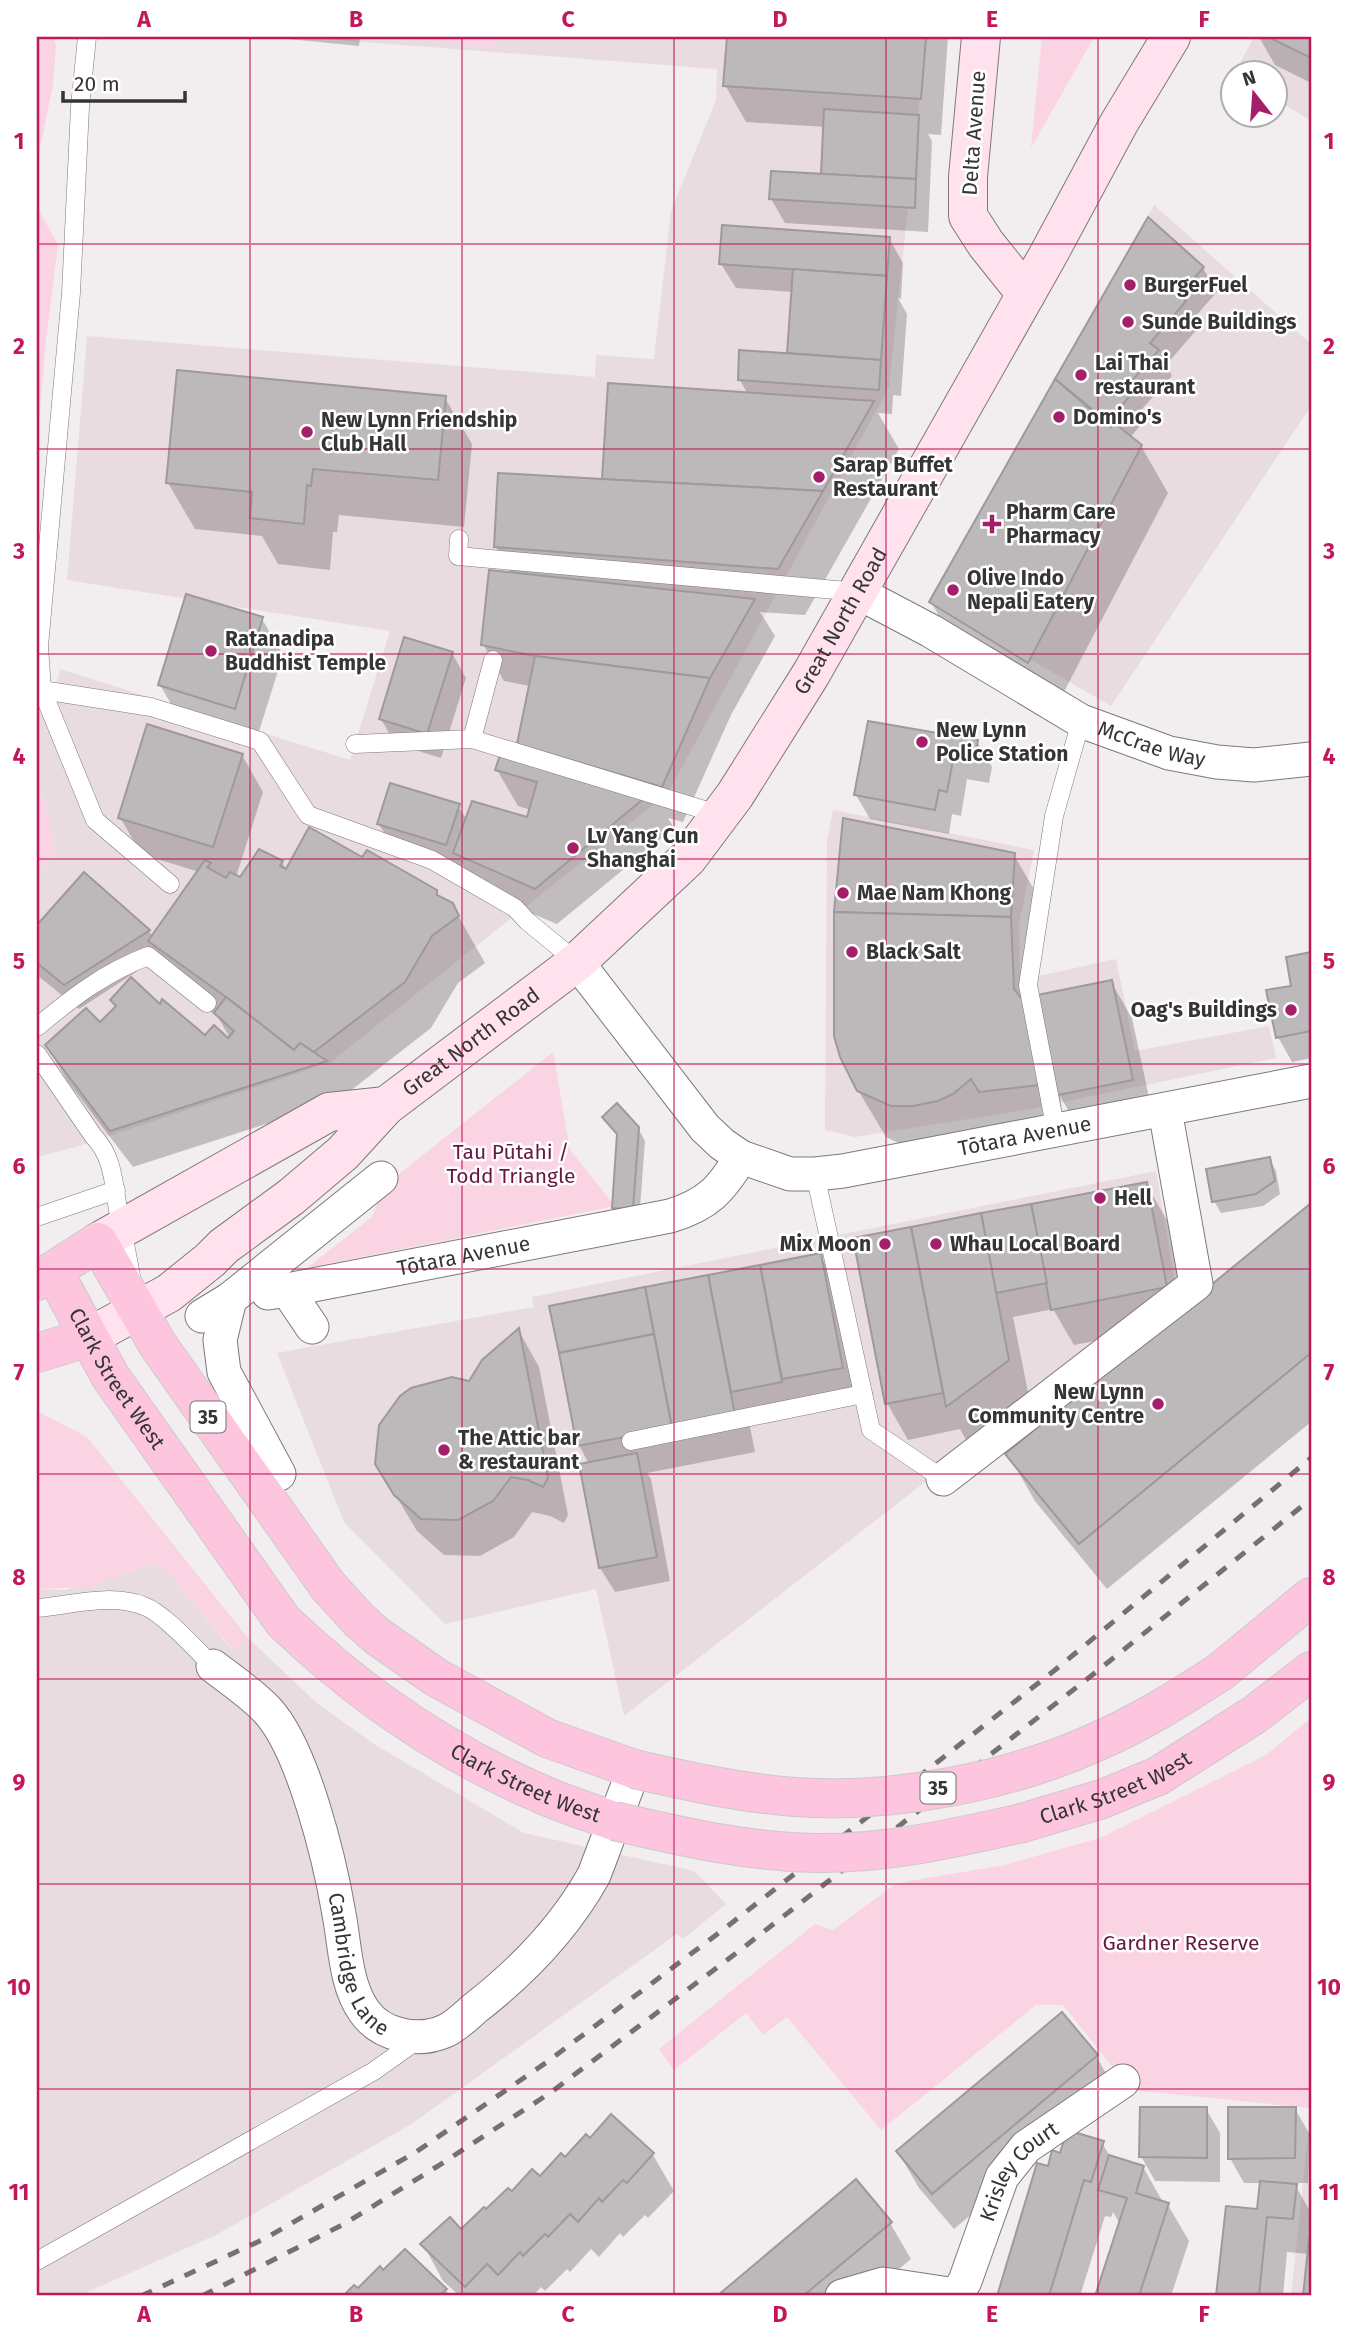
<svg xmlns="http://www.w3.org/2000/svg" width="1348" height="2333" viewBox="0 0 1348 2333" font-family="'Fira Sans',sans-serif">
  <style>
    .built { fill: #e9dce1 }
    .green { fill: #fad4e2 }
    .shadow { fill: #0003 }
    .building { fill: #bdb9ba; stroke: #9e999b; stroke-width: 2 }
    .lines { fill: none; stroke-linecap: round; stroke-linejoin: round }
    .lane-casing { stroke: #7d797b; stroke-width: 19 }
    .street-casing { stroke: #7d797b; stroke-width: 35 }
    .secondary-casing { stroke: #7d797b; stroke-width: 40 }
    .primary-casing { stroke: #cbcaca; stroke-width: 40 }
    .lane { stroke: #fff; stroke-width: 18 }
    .street { stroke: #fff; stroke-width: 33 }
    .secondary { stroke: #ffe2ee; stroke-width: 38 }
    .primary { stroke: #fec5de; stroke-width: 38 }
    .rail { stroke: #747172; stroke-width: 5; stroke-dasharray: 12 12; stroke-linecap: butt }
    .primary-bridge-casing { stroke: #cbcaca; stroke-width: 40; stroke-linecap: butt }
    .primary-bridge { stroke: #fec5de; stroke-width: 38 }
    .grid { fill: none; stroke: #c2185b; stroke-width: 2; stroke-opacity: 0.55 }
    .poi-dot { fill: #a51e69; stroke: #fff; stroke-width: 2.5 }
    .labels { text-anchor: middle; stroke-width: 5; stroke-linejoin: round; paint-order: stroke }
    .shield { fill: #fff; stroke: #727272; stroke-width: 2 }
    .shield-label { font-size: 19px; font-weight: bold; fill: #363535 }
    .street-label { font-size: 21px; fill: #363535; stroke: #fff }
    .poi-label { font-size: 21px; font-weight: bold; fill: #363535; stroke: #fff; text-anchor: start }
    .park-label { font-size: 21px; fill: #671842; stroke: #fff }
    .neatline { fill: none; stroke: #c2185b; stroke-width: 2.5 }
    .grid-label { font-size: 23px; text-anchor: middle; font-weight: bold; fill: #c2185b }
  </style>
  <rect width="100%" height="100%" fill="#f2edee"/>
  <g class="built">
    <polygon points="297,37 926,37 889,387 668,793 331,1062 79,1146 37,1157 37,877 55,847 37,774 37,705 53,702 60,669 350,760 390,631 67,580 87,336 595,377 596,355 654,359 671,211 716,100 717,69"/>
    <polygon points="1254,37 1311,37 1311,121 1275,99 1274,74 1234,74"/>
    <polygon points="1154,205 1311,344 1311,406 1111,706 929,601"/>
    <polygon points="833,810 1034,850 1019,924 1020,980 1116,959 1135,1051 1269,1026 1276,1058 1030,1109 855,1137 825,1130 827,840"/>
    <polygon points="1156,1171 1176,1287 624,1716 596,1589 445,1624 344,1522 277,1353 534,1307 532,1297"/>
    <polygon points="147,1565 160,1567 171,1575 232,1650 248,1638 318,1704 374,1744 524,1833 694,1871 726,1904 683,1939 677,1934 410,2125 216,2235 78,2296 37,2296 37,1589 65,1590 125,1574"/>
    <polygon points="1311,2108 1311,2296 1291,2296"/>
  </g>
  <g class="green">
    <polygon points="37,37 53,37 56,45 53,85 37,162 37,207 58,245 46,339 37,447"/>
    <polygon points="376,37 496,37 495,47"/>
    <polygon points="1042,37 1094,37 1031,148"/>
    <polygon points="37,774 55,847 37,877"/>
    <polygon points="553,1052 570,1150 615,1206 307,1268 372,1217 385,1185"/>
    <polygon points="37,1411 87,1437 248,1638 233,1650 171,1575 160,1567 147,1565 89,1587 37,1589"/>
    <polygon points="1311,1718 1311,2108 1131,2090 1063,2005 1036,2005 881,2130 787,2017 763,2035 746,2013 674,2070 659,2049 815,1924 833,1930 897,1883 1005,1865 1100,1838 1266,1755"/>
  </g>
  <g class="shadow">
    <polygon points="268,37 360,37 359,46"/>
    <polygon points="730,37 948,37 941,135 928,134 932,141 928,232 785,223 771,199 823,176 825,127 746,122 725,85"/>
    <polygon points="1259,37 1311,37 1311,83 1275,65"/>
    <polygon points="889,238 903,263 901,299 898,298 907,314 901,396 893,395 892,414 878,413 899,449 805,615 760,612 775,636 731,715 683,822 668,818 674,828 557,924 476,890 462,864 460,869 393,848 379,824 458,806 467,820 528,820 531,810 518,806 497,770 525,754 530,686 504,681 483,644 511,574 495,546 748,394 739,379 790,355 793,292 736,288 721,264"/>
    <polygon points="1203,268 1217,292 1194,318 1199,327 1166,365 1172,376 1142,409 1147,417 1130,438 1141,446 1168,493 1055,709 958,649 931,602 1057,380"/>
    <polygon points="445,398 472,444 464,527 339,515 337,532 333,532 330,570 278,564 262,536 195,529 168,483"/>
    <polygon points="262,619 283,655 255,744 181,721 160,685"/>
    <polygon points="452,653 466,678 441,758 395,744 381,719"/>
    <polygon points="977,742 992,767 989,783 967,779 961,816 952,814 949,834 870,819 856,795"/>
    <polygon points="242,755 263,792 236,877 241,879 282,862 287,871 363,859 436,891 440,899 452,905 485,963 458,983 431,1028 345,1095 346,1098 133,1167 68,1082 47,1046 100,1024 117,1008 112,1000 160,1007 205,1037 228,1040 230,1038 218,1017 177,988 159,957 79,1009 37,975 37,928 84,874 149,931 153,937 199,872 141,854 120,817"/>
    <polygon points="1014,855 1035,891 1038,997 1111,982 1132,1018 1153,1116 1080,1131 1060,1096 1065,1132 919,1153 886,1137 858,1090"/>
    <polygon points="1311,954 1311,1058 1292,1062 1278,1037 1293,987 1288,959"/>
    <polygon points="604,1118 638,1128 645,1141 639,1221 621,1220 614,1208 619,1138"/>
    <polygon points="1269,1159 1276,1171 1280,1194 1263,1206 1221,1213 1214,1201"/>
    <polygon points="1146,1184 1167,1220 1184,1309 1311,1205 1311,1422 1107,1589 1035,1501 1008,1454 1161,1328 1074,1345 1053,1309 1013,1317 1029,1397 968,1443 960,1429 908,1440 887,1403 855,1240"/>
    <polygon points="820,1255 834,1280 856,1392 748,1416 755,1452 647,1473 651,1479 670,1581 615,1592 600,1568 589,1464 579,1445 647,1288"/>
    <polygon points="519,1331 539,1367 568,1515 564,1523 550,1516 532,1512 514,1537 480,1556 444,1555 417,1531 377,1464 470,1383"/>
    <polygon points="1096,2056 1117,2092 1069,2133 1102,2143 1111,2158 1143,2167 1164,2204 1168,2205 1189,2241 1171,2296 1097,2296 1120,2224 1113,2212 1111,2217 1105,2216 1080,2296 999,2296 1039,2165 1049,2169 1061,2155 1068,2133 954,2229 919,2188 898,2152"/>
    <polygon points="1206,2109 1220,2133 1220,2182 1155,2181 1141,2156"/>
    <polygon points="1295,2109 1309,2133 1308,2183 1294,2183 1311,2213 1311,2296 1305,2296 1309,2254 1287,2252 1283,2296 1218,2296 1227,2208 1259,2211 1261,2183 1244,2183 1230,2158"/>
    <polygon points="611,2117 653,2155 674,2191 648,2218 645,2215 623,2237 620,2233 599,2257 591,2249 570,2272 567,2269 545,2291 541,2287 533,2296 460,2296 443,2281 423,2244 461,2231 512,2193 540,2178 590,2141"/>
    <polygon points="856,2182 890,2223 911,2259 867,2296 720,2296"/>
    <polygon points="383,2272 446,2290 450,2296 345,2296 354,2287 358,2291"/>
  </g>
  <g class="building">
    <polygon points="727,37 926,37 921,99 723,86"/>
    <polygon points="1268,37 1311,37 1311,58"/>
    <polygon points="824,109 919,115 916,179 821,174"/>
    <polygon points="771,171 916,179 915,208 769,199"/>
    <polygon points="1148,217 1204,267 1179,295 1186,301 1150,343 1159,350 1127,386 1134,391 1108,422 1055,379"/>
    <polygon points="722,225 890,237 887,276 719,264"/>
    <polygon points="793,269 887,276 881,360 787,353"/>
    <polygon points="739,350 881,360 879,390 738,380"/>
    <polygon points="177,370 446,396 438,480 313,469 311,486 307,485 304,524 250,518 252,492 166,483"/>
    <polygon points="1055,379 1111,427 1113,422 1142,445 1028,663 929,602"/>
    <polygon points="608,383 874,401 823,491 602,479"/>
    <polygon points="498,473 602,479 823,491 778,569 494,547"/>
    <polygon points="489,570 755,599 710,678 535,656 481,645"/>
    <polygon points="186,594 263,617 235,709 158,685"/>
    <polygon points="404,637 453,652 427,734 379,719"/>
    <polygon points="535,656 710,678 662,787 517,744"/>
    <polygon points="868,721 978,740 975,759 954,755 947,792 939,790 935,810 854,795"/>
    <polygon points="147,724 243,754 213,847 118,818"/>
    <polygon points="503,746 654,790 535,889 453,853 472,801 527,817 537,782 495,770"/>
    <polygon points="390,783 460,804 446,845 377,824"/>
    <polygon points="843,818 1015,853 1011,917 834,912"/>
    <polygon points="309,827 362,857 367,850 437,890 437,895 453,903 459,916 432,936 405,982 314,1052 300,1043 294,1050 226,997 148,941 205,860 211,863 207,867 226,878 230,872 240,877 259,849 283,861 280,866 286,869"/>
    <polygon points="84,872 150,930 64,985 37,963 37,925"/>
    <polygon points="834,912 1011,917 1014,989 1028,1006 1039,1085 979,1092 971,1079 953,1094 938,1101 913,1106 891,1106 857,1091 840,1057 834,1036"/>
    <polygon points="1311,952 1311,1031 1276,1038 1266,990 1291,986 1286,957"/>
    <polygon points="131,977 160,1004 162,999 205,1035 214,1025 228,1038 234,1031 214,1013 226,997 294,1050 300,1043 327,1061 110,1131 45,1045 86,1008 100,1022 116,1006 110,1000"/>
    <polygon points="1112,980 1133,1080 1058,1095 1037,995"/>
    <polygon points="617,1103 639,1127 633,1209 612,1208 617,1134 602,1117"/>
    <polygon points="1270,1157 1275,1181 1256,1194 1212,1202 1206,1169"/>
    <polygon points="1147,1182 1167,1287 1051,1310 1031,1204"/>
    <polygon points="1311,1203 1311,1353 1079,1544 1005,1454"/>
    <polygon points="1031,1204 1047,1283 996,1293 981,1213"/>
    <polygon points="981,1213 1009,1360 946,1407 911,1227"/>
    <polygon points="911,1227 943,1393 885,1404 853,1238"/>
    <polygon points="821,1253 843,1368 782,1379 760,1265"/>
    <polygon points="760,1265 782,1382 731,1392 708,1275"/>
    <polygon points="708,1275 735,1415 672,1428 645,1287"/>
    <polygon points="645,1287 654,1334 559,1353 549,1306"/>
    <polygon points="519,1328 548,1478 543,1487 528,1480 511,1477 493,1501 458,1520 421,1519 394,1495 375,1464 379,1425 400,1396 411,1388 452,1377 469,1381 482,1360"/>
    <polygon points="654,1334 672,1428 577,1446 559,1353"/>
    <polygon points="637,1453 657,1557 599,1568 579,1464"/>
    <polygon points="1062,2012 1098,2055 932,2194 896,2151"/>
    <polygon points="1140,2107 1207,2107 1207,2158 1139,2157"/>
    <polygon points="1228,2107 1296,2107 1295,2158 1228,2159"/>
    <polygon points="611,2114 654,2153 627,2183 623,2180 602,2202 599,2198 578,2222 570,2214 548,2237 545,2234 523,2256 520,2252 498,2275 487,2264 465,2287 420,2244 450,2217 461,2229 484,2207 486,2209 508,2188 512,2191 532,2169 540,2176 561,2153 565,2157 586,2134 590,2138"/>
    <polygon points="1067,2130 1104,2141 1091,2182 1084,2180 1049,2296 997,2296 1037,2163 1048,2166 1052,2150 1060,2153"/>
    <polygon points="1109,2155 1144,2166 1136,2193 1169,2203 1139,2296 1095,2296 1127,2198 1098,2190"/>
    <polygon points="856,2179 892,2222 803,2296 717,2296"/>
    <polygon points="1260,2181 1297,2184 1293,2219 1267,2217 1259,2296 1216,2296 1226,2206 1257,2209"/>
    <polygon points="1309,2239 1311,2239 1311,2296 1303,2296"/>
    <polygon points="405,2249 447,2289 439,2296 343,2296 354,2285 358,2288 380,2266 383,2270"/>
  </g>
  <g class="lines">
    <defs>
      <g id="lane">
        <polyline points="87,37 80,107 71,293 39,646 42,690 95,820 170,884"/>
        <polyline points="459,539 458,556 858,592"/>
        <polyline points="42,690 151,707 260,741 308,815 432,860 515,908 527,921 577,962"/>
        <polyline points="472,739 493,660"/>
        <polyline points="355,744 472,739 721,815"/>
        <path d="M37,1027C73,997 104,973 148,956L207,1003"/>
        <path d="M37,1054L94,1137C113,1156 114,1185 118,1210C123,1232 127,1254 131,1276"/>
        <polyline points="1056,1131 1028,985 1054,816 1081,721"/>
        <polyline points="815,1174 871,1430 943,1479"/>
        <polyline points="37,1217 116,1190"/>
        <polyline points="631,1441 863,1394"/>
        <path d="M37,1608C71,1605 111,1593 144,1606C165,1614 196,1650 213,1666"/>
        <polyline points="37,2261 374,2071 419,2039"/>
      </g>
      <g id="street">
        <path id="s1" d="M859,593L931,631L1081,721L1169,753L1217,762L1254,765L1311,759"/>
        <path id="s2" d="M577,962L705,1128L722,1144L741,1157L790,1174H815L843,1171L1311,1081"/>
        <path id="s3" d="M287,1290L670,1216C707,1205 721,1190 741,1157"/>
        <polyline points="268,1293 287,1290 312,1327"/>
        <polyline points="230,1299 381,1178"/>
        <polyline points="202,1316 230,1299 220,1340 224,1372 279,1474"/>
        <polyline points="943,1479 1196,1284 1165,1110"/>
        <path id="s4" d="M213,1666C231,1680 252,1694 267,1710C303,1748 330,1861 339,1914C345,1945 345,1984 364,2011C381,2036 418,2043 445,2031C455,2027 466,2016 474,2009C523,1971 564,1929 594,1875L634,1769"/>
        <polyline points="842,2296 883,2284 956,2295"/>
        <path id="s5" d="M956,2296L965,2281L1002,2177L1026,2147L1123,2081"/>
      </g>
      <g id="secondary">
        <polyline points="981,37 968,177 968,216 986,244 1026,294"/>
        <polyline points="98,1242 329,1112 386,1106"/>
        <path id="s6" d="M89,1337L169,1293L210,1260L224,1246L291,1197L343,1153L386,1106L577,962L687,859L735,795L811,674L1047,257L1119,123L1171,37"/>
      </g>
      <g id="primary">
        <path id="s7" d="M54,1272L110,1376L283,1621C357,1692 444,1752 539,1793C563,1804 589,1812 614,1821"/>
        <polyline points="37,1281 98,1242 158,1345 328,1586 359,1620 377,1636 437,1678 547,1738 634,1769"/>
        <polyline points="37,1353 89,1337"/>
        <polyline points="1220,1672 1311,1597"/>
        <path id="s8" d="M1022,1823L1102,1799L1158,1776L1254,1715L1311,1671"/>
      </g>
    </defs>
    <use href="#lane" class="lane-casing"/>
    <use href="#street" class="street-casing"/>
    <use href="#secondary" class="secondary-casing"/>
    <use href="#primary" class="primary-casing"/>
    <use href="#lane" class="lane"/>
    <use href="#street" class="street"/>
    <use href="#secondary" class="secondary"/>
    <use href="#primary" class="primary"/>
    <g class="rail">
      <polyline points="141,2296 264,2239 416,2152 547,2062 724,1929 1055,1670 1311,1458"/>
      <polyline points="202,2296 344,2224 438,2166 550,2093 739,1951 1091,1676 1311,1499"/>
    </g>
    <defs>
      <g id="primary-bridge">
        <path d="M634,1769C687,1781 740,1793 795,1797C892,1804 1008,1782 1096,1742C1140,1723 1180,1698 1220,1672"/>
        <path d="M614,1821C680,1836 746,1852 815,1853C886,1854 954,1838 1022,1823"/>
      </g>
    </defs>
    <use href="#primary-bridge" class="primary-bridge-casing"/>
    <use href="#primary-bridge" class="primary-bridge"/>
  </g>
  <path class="grid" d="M250,37V2296M462,37V2296M674,37V2296M886,37V2296M1098,37V2296M37,244H1311M37,449H1311M37,654H1311M37,859H1311M37,1064H1311M37,1269H1311M37,1474H1311M37,1679H1311M37,1884H1311M37,2089H1311"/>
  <g class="poi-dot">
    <circle cx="1130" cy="285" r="7"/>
    <circle cx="1128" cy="322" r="7"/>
    <circle cx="1081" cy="375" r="7"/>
    <circle cx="1059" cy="417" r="7"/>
    <circle cx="307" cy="432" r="7"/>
    <circle cx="819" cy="477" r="7"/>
    <path d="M988.5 513.5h7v7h7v7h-7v7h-7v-7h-7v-7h7z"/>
    <circle cx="953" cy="590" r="7"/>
    <circle cx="211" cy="651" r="7"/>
    <circle cx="922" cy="742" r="7"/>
    <circle cx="573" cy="848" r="7"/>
    <circle cx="843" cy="893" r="7"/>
    <circle cx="852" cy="952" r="7"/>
    <circle cx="1291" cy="1010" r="7"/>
    <circle cx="1100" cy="1198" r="7"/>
    <circle cx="885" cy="1244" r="7"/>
    <circle cx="936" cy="1244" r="7"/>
    <circle cx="1158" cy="1404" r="7"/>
    <circle cx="444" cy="1450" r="7"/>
  </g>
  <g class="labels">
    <g class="shield">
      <rect x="190.5" y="1401.5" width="35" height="31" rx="5"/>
      <rect x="920.5" y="1772.5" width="35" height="31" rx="5"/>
    </g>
    <g class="shield-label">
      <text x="208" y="1424">35</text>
      <text x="938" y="1795">35</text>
    </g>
    <g class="street-label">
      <text transform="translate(974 133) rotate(-86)" y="7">Delta Avenue</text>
      <text dy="7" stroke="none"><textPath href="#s6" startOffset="1052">Great North Road</textPath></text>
      <text dy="7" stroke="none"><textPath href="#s1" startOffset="331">McCrae Way</textPath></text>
      <text dy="7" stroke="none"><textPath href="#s6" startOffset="485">Great North Road</textPath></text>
      <text dy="7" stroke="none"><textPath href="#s2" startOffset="546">Tōtara Avenue</textPath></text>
      <text dy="7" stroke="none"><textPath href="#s3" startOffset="180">Tōtara Avenue</textPath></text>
      <text dy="7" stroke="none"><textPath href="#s7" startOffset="124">Clark Street West</textPath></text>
      <text dy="7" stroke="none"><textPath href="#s7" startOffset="712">Clark Street West</textPath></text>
      <text dy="7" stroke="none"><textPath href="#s8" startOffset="100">Clark Street West</textPath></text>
      <text dy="7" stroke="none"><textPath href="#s4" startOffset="343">Cambridge Lane</textPath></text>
      <text dy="7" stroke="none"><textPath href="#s5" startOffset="142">Krisley Court</textPath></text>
    </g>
    <g class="poi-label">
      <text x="1144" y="292">BurgerFuel</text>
      <text x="1142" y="329">Sunde Buildings</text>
      <text x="1095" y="370">Lai Thai<tspan x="1095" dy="24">restaurant</tspan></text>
      <text x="1073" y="424">Domino's</text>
      <text x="321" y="427">New Lynn Friendship<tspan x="321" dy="24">Club Hall</tspan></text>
      <text x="833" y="472">Sarap Buffet<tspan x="833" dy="24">Restaurant</tspan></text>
      <text x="1006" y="519">Pharm Care<tspan x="1006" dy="24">Pharmacy</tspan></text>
      <text x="967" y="585">Olive Indo<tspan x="967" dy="24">Nepali Eatery</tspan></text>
      <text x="225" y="646">Ratanadipa<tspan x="225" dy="24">Buddhist Temple</tspan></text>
      <text x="936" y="737">New Lynn<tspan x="936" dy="24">Police Station</tspan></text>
      <text x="587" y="843">Lv Yang Cun<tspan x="587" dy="24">Shanghai</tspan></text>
      <text x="857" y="900">Mae Nam Khong</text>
      <text x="866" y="959">Black Salt</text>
      <text x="1277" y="1017" text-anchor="end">Oag's Buildings</text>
      <text x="1114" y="1205">Hell</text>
      <text x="871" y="1251" text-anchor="end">Mix Moon</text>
      <text x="950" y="1251">Whau Local Board</text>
      <text x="1144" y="1399" text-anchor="end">New Lynn<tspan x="1144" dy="24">Community Centre</tspan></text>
      <text x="458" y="1445">The Attic bar<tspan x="458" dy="24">&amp; restaurant</tspan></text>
    </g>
    <g class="park-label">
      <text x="511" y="1159">Tau Pūtahi /<tspan x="511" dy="24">Todd Triangle</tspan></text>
      <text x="1181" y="1950">Gardner Reserve</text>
    </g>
  </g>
  <rect width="1348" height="2333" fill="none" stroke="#ffffff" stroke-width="77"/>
  <g transform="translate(1254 94) rotate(343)"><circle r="33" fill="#ffffff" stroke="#afaeae" stroke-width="2"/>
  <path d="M0-5L12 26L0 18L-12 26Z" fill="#a51e69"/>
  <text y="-10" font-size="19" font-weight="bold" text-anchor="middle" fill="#363535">N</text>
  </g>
  <path d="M63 91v10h122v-10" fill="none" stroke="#363535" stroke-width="3.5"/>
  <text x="74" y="91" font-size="21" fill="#363535" stroke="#ffffff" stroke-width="5" paint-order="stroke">20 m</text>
  <rect x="38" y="38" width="1272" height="2256" class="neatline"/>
  <g class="grid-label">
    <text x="144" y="27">A</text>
    <text x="356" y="27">B</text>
    <text x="568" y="27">C</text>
    <text x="780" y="27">D</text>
    <text x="992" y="27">E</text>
    <text x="1204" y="27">F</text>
    <text x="19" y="149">1</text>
    <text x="1329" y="149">1</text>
    <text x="19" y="354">2</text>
    <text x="1329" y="354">2</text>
    <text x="19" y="559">3</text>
    <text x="1329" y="559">3</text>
    <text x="19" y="764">4</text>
    <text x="1329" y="764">4</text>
    <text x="19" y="969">5</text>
    <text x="1329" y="969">5</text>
    <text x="19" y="1174">6</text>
    <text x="1329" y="1174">6</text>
    <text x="19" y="1380">7</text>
    <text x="1329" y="1380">7</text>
    <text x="19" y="1585">8</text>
    <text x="1329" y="1585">8</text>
    <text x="19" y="1790">9</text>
    <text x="1329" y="1790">9</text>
    <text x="19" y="1995">10</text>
    <text x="1329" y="1995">10</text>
    <text x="19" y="2200">11</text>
    <text x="1329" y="2200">11</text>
    <text x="144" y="2322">A</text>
    <text x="356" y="2322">B</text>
    <text x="568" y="2322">C</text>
    <text x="780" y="2322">D</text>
    <text x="992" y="2322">E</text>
    <text x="1204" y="2322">F</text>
  </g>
</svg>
